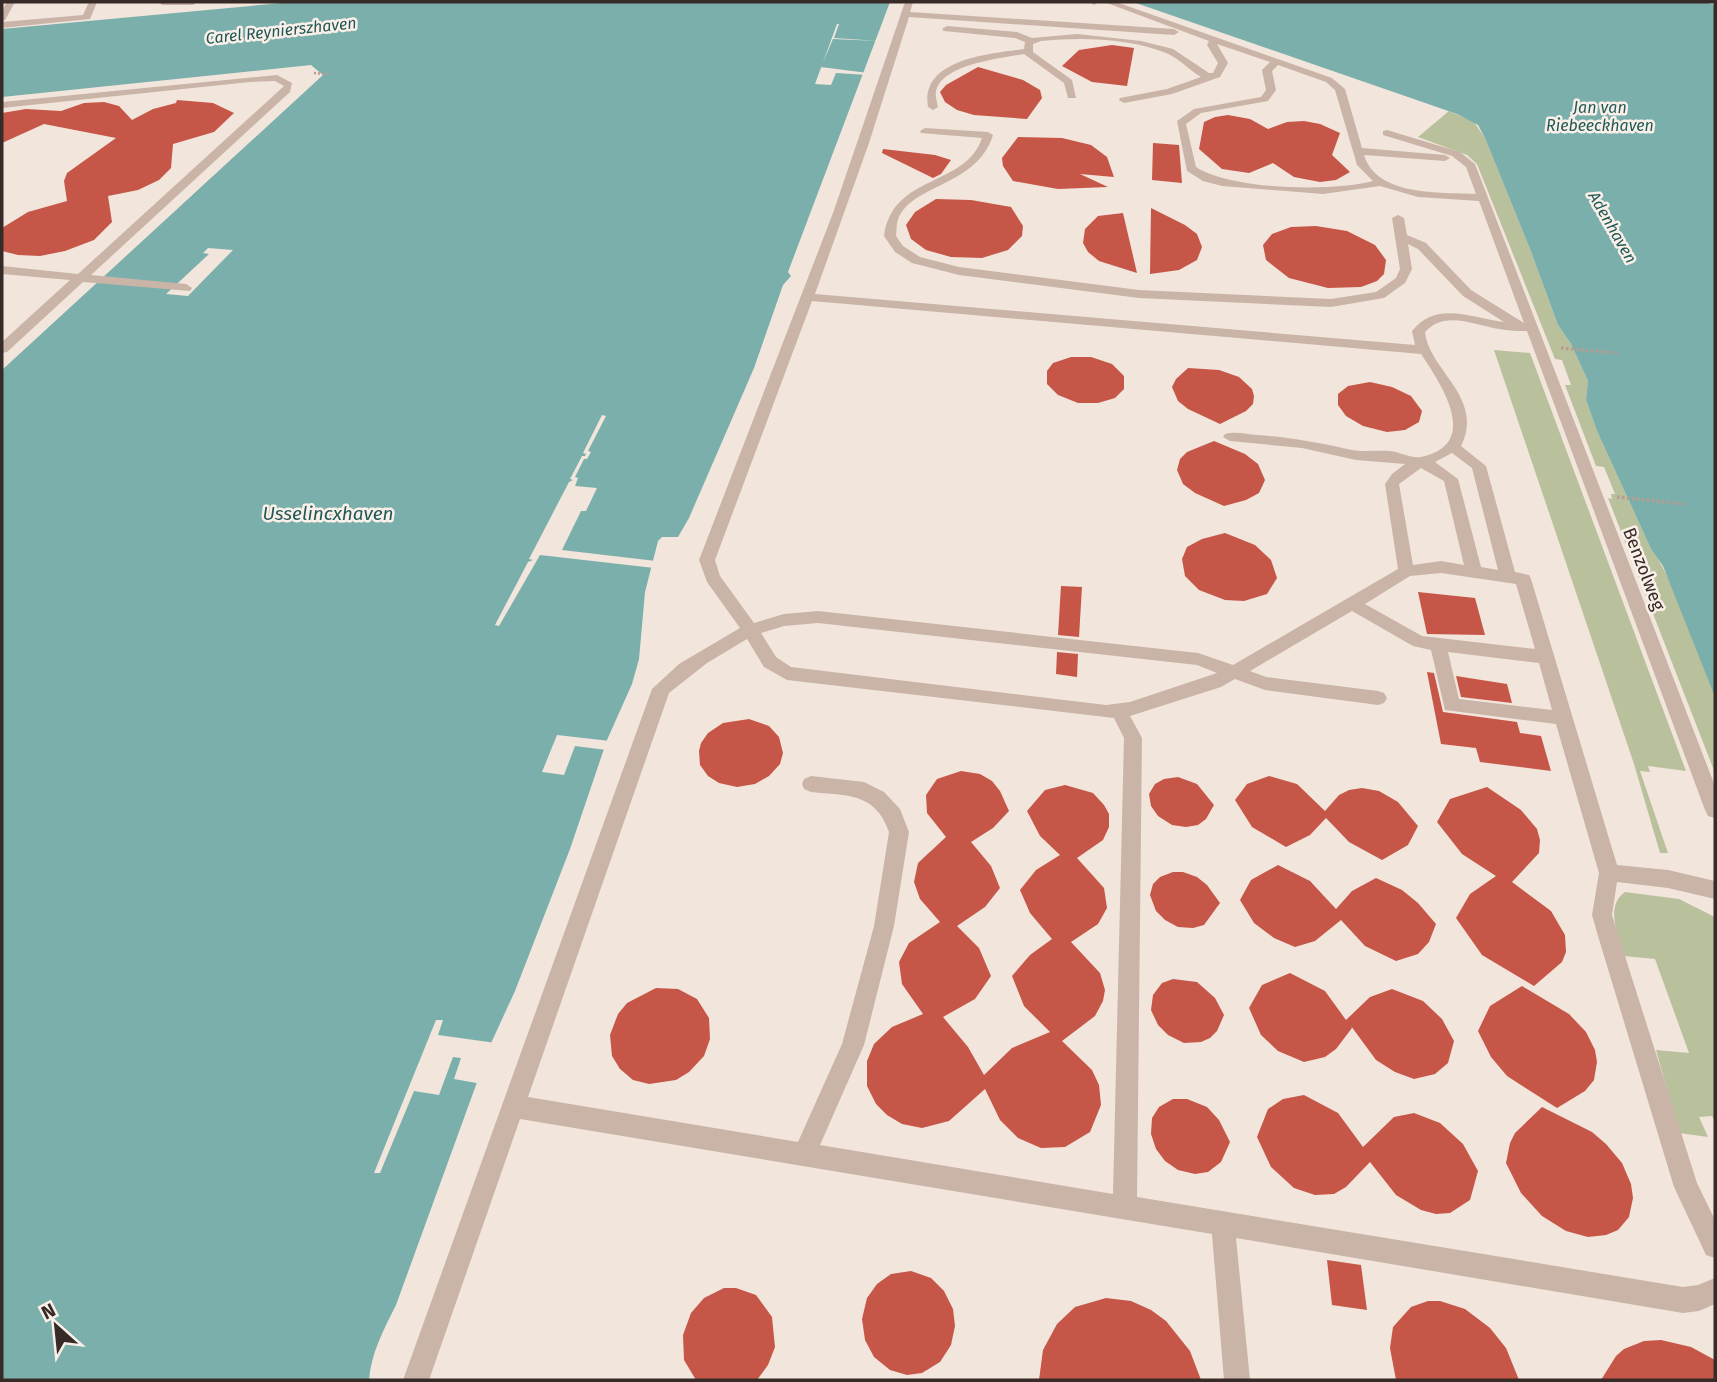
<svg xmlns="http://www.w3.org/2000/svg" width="1717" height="1382" viewBox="0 0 1717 1382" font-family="'Fira Sans',sans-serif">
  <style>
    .green { fill: #b9c19c }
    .water { fill: #7bafab }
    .pier { fill: #f2e5dc }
    .building { fill: #c65647 }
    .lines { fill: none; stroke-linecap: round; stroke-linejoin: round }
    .path-far1 { stroke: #b69d92; stroke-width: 2.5; stroke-dasharray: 2 2; stroke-linecap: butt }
    .path { stroke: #b69d92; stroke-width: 3.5; stroke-dasharray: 2.5 2.5; stroke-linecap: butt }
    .minor { fill: #cab4a8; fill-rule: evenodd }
    .labels { text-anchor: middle; stroke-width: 5; stroke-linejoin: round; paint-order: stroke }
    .far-water-label { font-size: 16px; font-style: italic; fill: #1e5955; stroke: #faf0e9 }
    .street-label { font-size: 18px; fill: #372b28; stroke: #faf0e9 }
    .water-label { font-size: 19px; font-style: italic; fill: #1e5955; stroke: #faf0e9 }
  </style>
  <rect width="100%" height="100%" fill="#f2e5dc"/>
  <g class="green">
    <path d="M1449,111L1474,122L1485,138L1530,249L1558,325L1571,344L1588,381L1586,400L1597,431L1651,549C1664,561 1712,676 1715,697C1717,721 1715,749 1715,773L1608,498L1612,499L1611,494H1615L1604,467L1596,466L1565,385H1571L1562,360L1555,359L1477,164L1467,155L1418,137Z"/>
    <polygon points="1494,350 1530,353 1686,771 1648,766 1650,772 1640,771 1668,853 1660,853 1634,764"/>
    <path d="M1625,892L1679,899L1715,917V1122L1712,1116L1699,1117L1708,1137L1679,1133L1656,1050L1689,1053L1655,959L1624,956C1619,935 1604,907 1625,892Z"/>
  </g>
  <g class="water">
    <path d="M293,2H890L788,272L791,276L783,285L754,368L689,518L678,537H662L658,541L645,592L639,659L632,684L607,740L570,849L515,991L492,1041L396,1305C384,1329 371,1353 369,1380H2V370L323,75L311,65L2,97V29Z"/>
    <polygon points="1133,2 1704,2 1715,5 1715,697 1663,566 1651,549 1597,431 1586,400 1588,381 1571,344 1558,325 1530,249 1485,138 1478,125 1457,114"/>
  </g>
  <g class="pier">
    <polygon points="837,24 839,24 834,38 879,41 833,39 821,67 868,73 867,75 836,73 831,85 815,84"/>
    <polygon points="208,248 233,250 188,296 166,294 209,254 203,253"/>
    <polygon points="602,415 606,416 588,451 591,452 587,459 584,459 575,477 578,478 575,486 597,488 586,511 581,511 562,550 656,561 654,568 540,555 499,626 495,625 528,562 533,560 529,559 569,482 573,480 570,479 582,456 585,456 586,454 583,453"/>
    <polygon points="557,735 610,741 607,750 575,746 564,775 542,772"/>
    <polygon points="436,1020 443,1020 438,1035 496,1043 482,1084 454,1079 461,1058 453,1057 439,1095 414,1091 380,1173 374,1173"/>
  </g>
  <g class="building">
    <polygon points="1112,45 1134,48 1127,86 1092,82 1062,66 1079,50"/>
    <polygon points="978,67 1023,80 1040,90 1042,98 1027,119 974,115 957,110 945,102 940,92 946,85"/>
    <polygon points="177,100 213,103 234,113 214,132 173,144 171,168 159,180 138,190 108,196 112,222 94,240 65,251 40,256 18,255 2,251 2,228 28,212 67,201 64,181 67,173 116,138 44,124 2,143 2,113 26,109 61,111 84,103 104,102 119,106 132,120 153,109 176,103"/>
    <polygon points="1228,115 1250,119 1268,129 1287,122 1304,121 1320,124 1340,133 1332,155 1350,172 1336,180 1320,182 1294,177 1273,163 1249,173 1222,169 1199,149 1204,122 1215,117"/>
    <polygon points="1018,137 1062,138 1091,145 1107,157 1114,177 1080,174 1108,187 1058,189 1013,181 1003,166 1002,158"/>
    <polygon points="1153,143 1179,145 1182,183 1152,180"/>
    <polygon points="883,149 935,155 951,160 941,174 933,178 882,153"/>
    <polygon points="936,199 971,200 1011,207 1023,226 1022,236 1008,250 982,258 951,257 926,250 911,239 906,225 915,212"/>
    <polygon points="1151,208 1185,225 1197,234 1202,247 1197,260 1179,270 1150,274"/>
    <polygon points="1123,213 1137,273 1099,261 1088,252 1083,243 1085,229 1098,216"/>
    <polygon points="1316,226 1347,231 1375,245 1386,260 1384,274 1377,281 1361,287 1328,288 1289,278 1266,260 1263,245 1272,234 1291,227"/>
    <polygon points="1071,357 1091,357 1112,364 1124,376 1124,389 1115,398 1098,403 1078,403 1058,395 1047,384 1047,371 1053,363"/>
    <polygon points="1188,368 1219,370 1239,377 1252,389 1254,396 1253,404 1246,411 1220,424 1188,409 1178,401 1172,387 1176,379"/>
    <polygon points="1370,382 1392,387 1411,396 1422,411 1419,422 1405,430 1387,432 1363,426 1346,416 1338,405 1338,394 1348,386"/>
    <polygon points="1214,441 1245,454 1258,464 1265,480 1259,493 1246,500 1224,506 1195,493 1183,484 1177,470 1180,459 1187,452"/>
    <polygon points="1225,533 1255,545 1271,560 1277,578 1267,594 1244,601 1225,600 1199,590 1185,576 1182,559 1187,547 1202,539"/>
    <polygon points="1061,586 1082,587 1079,637 1058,635"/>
    <polygon points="1418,592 1475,598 1485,635 1427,634"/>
    <polygon points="1057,652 1078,654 1077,677 1056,674"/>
    <polygon points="1427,672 1434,673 1443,712 1517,722 1520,733 1541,736 1551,771 1480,762 1476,748 1441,744"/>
    <polygon points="1456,676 1507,684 1512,703 1461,697"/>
    <polygon points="749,719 769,726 779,737 783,753 780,764 769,776 755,784 737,787 719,783 708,776 700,765 699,751 701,743 708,733 723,723"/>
    <polygon points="961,771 980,774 992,781 1000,791 1009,811 993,828 971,842 991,866 1000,888 985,907 957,926 979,948 991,976 975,999 943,1017 968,1047 984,1075 1012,1048 1050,1032 1024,1006 1012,976 1030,955 1052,939 1030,913 1020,890 1036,870 1060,855 1040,836 1027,811 1045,790 1065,785 1093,793 1104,805 1109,814 1109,827 1103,840 1077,858 1104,888 1107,908 1098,924 1071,942 1100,973 1105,990 1103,1001 1095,1016 1062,1041 1092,1070 1099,1085 1101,1105 1090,1132 1065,1147 1041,1148 1018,1138 1000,1120 985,1089 949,1121 922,1128 902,1124 887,1115 876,1104 867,1086 867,1061 874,1044 892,1027 923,1014 902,984 899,962 909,943 940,922 920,899 914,882 918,863 946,837 927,813 926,795 937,779"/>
    <polygon points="1269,776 1297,784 1325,811 1339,795 1349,790 1362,788 1379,791 1398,802 1418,826 1408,845 1382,860 1349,842 1326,818 1310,835 1286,847 1252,827 1235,800 1247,784"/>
    <polygon points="1178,777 1197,784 1214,805 1206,819 1198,825 1186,827 1172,825 1158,816 1151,806 1149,794 1155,784 1164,779"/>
    <polygon points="1487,787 1521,810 1537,829 1540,840 1539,853 1512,882 1551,911 1565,935 1566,952 1562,962 1534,986 1482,955 1456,918 1470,894 1496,876 1462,854 1437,822 1450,799"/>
    <polygon points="1278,865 1310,881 1336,909 1352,891 1376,878 1402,890 1418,903 1436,924 1429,942 1418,954 1396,961 1365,946 1341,920 1315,941 1295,947 1274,938 1254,923 1240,900 1251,880"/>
    <polygon points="1173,872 1183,872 1197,877 1207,885 1220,903 1204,925 1193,928 1178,927 1165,920 1156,911 1150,895 1153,884 1160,877"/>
    <polygon points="1290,973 1325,991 1346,1020 1370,997 1392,989 1423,1001 1442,1019 1454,1041 1448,1063 1435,1074 1414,1079 1395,1072 1376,1060 1351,1026 1352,1028 1336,1049 1325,1057 1304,1062 1278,1051 1261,1035 1249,1008 1262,985"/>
    <polygon points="1173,979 1197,982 1215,998 1224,1015 1217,1031 1210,1038 1201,1042 1184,1043 1168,1035 1158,1025 1151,1010 1153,995 1162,983"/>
    <polygon points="1522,986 1569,1014 1586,1032 1595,1050 1597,1062 1594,1080 1585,1091 1557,1108 1507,1076 1491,1057 1478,1031 1490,1006"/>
    <polygon points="656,988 678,989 697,999 709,1018 710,1039 704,1056 689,1072 676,1080 649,1084 633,1080 620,1069 612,1056 610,1035 618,1014 627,1003"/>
    <polygon points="1304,1095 1338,1113 1363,1147 1394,1117 1414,1113 1440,1123 1463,1144 1478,1171 1470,1200 1450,1213 1436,1214 1421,1210 1396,1195 1370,1162 1346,1187 1334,1194 1315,1195 1294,1188 1271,1167 1257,1137 1268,1109 1283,1099"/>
    <polygon points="1173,1099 1187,1099 1207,1107 1219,1120 1230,1142 1221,1162 1208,1172 1195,1174 1178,1170 1165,1161 1156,1149 1151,1134 1152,1118 1159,1107"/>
    <polygon points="1542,1107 1592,1132 1606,1144 1622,1163 1631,1184 1633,1198 1629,1217 1618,1230 1606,1235 1588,1237 1566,1231 1542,1216 1521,1193 1506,1163 1510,1143 1515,1133"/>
    <polygon points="1327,1260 1361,1265 1367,1310 1332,1305"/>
    <polygon points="911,1271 931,1278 944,1291 953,1309 955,1326 951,1345 940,1362 922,1373 907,1375 890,1370 874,1357 865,1340 862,1319 867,1298 877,1284 891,1274"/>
    <polygon points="724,1288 736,1288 756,1295 772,1317 775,1347 768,1365 757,1380 696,1380 684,1360 683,1335 691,1313 704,1298"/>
    <polygon points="1106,1298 1131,1301 1151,1310 1166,1321 1190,1351 1201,1380 1039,1380 1043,1350 1057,1324 1075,1307"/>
    <polygon points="1440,1301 1465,1309 1490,1328 1506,1348 1519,1380 1396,1380 1390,1348 1393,1327 1411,1307 1428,1301"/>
    <polygon points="1661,1340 1691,1347 1715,1360 1715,1380 1601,1380 1616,1356 1624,1349 1644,1341"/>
  </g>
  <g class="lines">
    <polyline class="path-far1" points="314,73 329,74"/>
    <g class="path">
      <polyline points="1561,348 1617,353"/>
      <polyline points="1617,497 1685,504"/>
    </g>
    <g class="minor">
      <polygon points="7,2 15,2 5,20 2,21 2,11"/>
      <polygon points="89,2 97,2 90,19 2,28 2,22 83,15"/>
      <polygon points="158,2 197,2 193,5 162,5"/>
      <path d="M905,2H913L910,12L1174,29L1179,32L1174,35L909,17L869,143L815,294L1415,345L1412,331C1436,300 1472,318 1504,322L1463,296L1418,249L1408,244L1412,269L1405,283L1384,298L1331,307L1139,298L959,275L912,263L895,252L884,236C893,173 965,188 982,138L921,133L920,131L925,128L988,132L993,135C977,187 910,184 898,220C896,224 897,231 896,236L903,246L920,257L959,267L1139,290L1331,299L1376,292L1396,278L1400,269L1392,218L1398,215L1404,218L1407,235L1426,243L1471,290L1524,323L1479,201L1418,197L1380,186L1323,194L1222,186L1203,181L1187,171L1177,121L1194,109L1261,97L1266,90L1262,70L1270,62L1217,44L1228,63L1220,77L1172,94L1124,103L1119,100L1120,98L1167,89L1201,77C1189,70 1179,58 1166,53C1129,38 1080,37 1041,41L1033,44V52L1072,80L1076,98H1068L1064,83L1024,54C1002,58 942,64 936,91C935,96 937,102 938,107L933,110L928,107C920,59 989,54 1024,49L1025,42L1015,38L944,31L942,29L947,26L1017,32L1032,38L1077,34L1141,41L1173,49L1209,73H1213L1218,63L1207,45L1209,41L1104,2H1116L1332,78L1345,89L1362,148L1445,155L1450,158L1445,161L1364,155C1377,197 1441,192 1476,194L1466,167L1452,156L1383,135V131L1387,130L1460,152L1475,164L1715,786V818L1708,816L1705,810L1527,331C1518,331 1508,331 1499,329C1474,325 1445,310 1425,332C1429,371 1485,397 1461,446L1486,466L1515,572L1529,575L1531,579L1617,865L1668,870L1715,881V899L1668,888L1617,882L1612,915L1697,1183L1715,1220V1258L1706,1255L1674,1187L1598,936L1592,915L1599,873L1556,724L1445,710L1431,650L1413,646L1352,611L1250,671L1266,677L1378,691L1384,693L1387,698L1384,703L1378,705L1265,690L1235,679L1221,687L1130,716L1142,738L1137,1197L1683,1287L1698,1285L1715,1278V1304L1699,1311L1683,1313L1236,1238L1250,1380H1224L1212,1234L520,1119L429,1380H403L652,689L679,664L740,628L707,582L699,560L833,213ZM1278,65L1326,82L1335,90L1357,165L1373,181C1331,192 1232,190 1196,167L1186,124L1201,113L1268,101L1276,90L1272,71ZM812,301L1421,354C1441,384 1482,444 1421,457C1412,459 1400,452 1390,451C1377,450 1365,452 1352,450C1320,443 1290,437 1257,435C1247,434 1235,431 1225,434L1223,437L1230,441L1302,448L1356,460L1405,464L1392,474L1385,484L1398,569L1233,665L1198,653L818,611L784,614L754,623L720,576L715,560ZM1452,453L1472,468L1498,570L1481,567L1458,479L1435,462ZM1421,468L1444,481L1464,565L1441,561L1413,565L1399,484ZM1441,573L1516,584L1535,649L1422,636L1365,604L1410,576ZM818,623L1197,665L1217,673L1130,702L1106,705L791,667L776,657L761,633L784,626ZM747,639L764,667L787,680L1114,718L1124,738L1113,1194L820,1145L864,1045L894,926L909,832L900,809L884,792L864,782L811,776L804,779L802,784L804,789L811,792C847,796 875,792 889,832L874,926L842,1044L798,1142L528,1097L669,693L707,663ZM1448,652L1539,663L1552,710L1459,699Z"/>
      <polygon points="1090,2 1099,2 1094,5"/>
      <polygon points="277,75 292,83 290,92 91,275 186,284 192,288 190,291 83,282 7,352 2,353 2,342 70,280 2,274 2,266 78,274 284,86 275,81 250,82 2,108 2,102"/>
    </g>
  </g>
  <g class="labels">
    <g class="far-water-label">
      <text transform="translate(281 30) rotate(-6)" y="6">Carel Reynierszhaven</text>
      <text x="1600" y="113">Jan van<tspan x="1600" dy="18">Riebeeckhaven</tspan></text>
      <text transform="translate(1613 227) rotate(60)" y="6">Adenhaven</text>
    </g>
    <g class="street-label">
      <text transform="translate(1644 569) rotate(69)" y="6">Benzolweg</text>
    </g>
    <g class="water-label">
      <text x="328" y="520">Usselincxhaven</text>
    </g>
  </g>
  <rect width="1717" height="1382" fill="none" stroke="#372b28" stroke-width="7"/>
  <g transform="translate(56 1326) rotate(333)" stroke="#faf0e9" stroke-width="5" paint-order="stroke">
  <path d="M0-5L12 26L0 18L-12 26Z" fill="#372b28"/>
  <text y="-10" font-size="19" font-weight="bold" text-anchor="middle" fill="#372b28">N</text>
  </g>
</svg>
